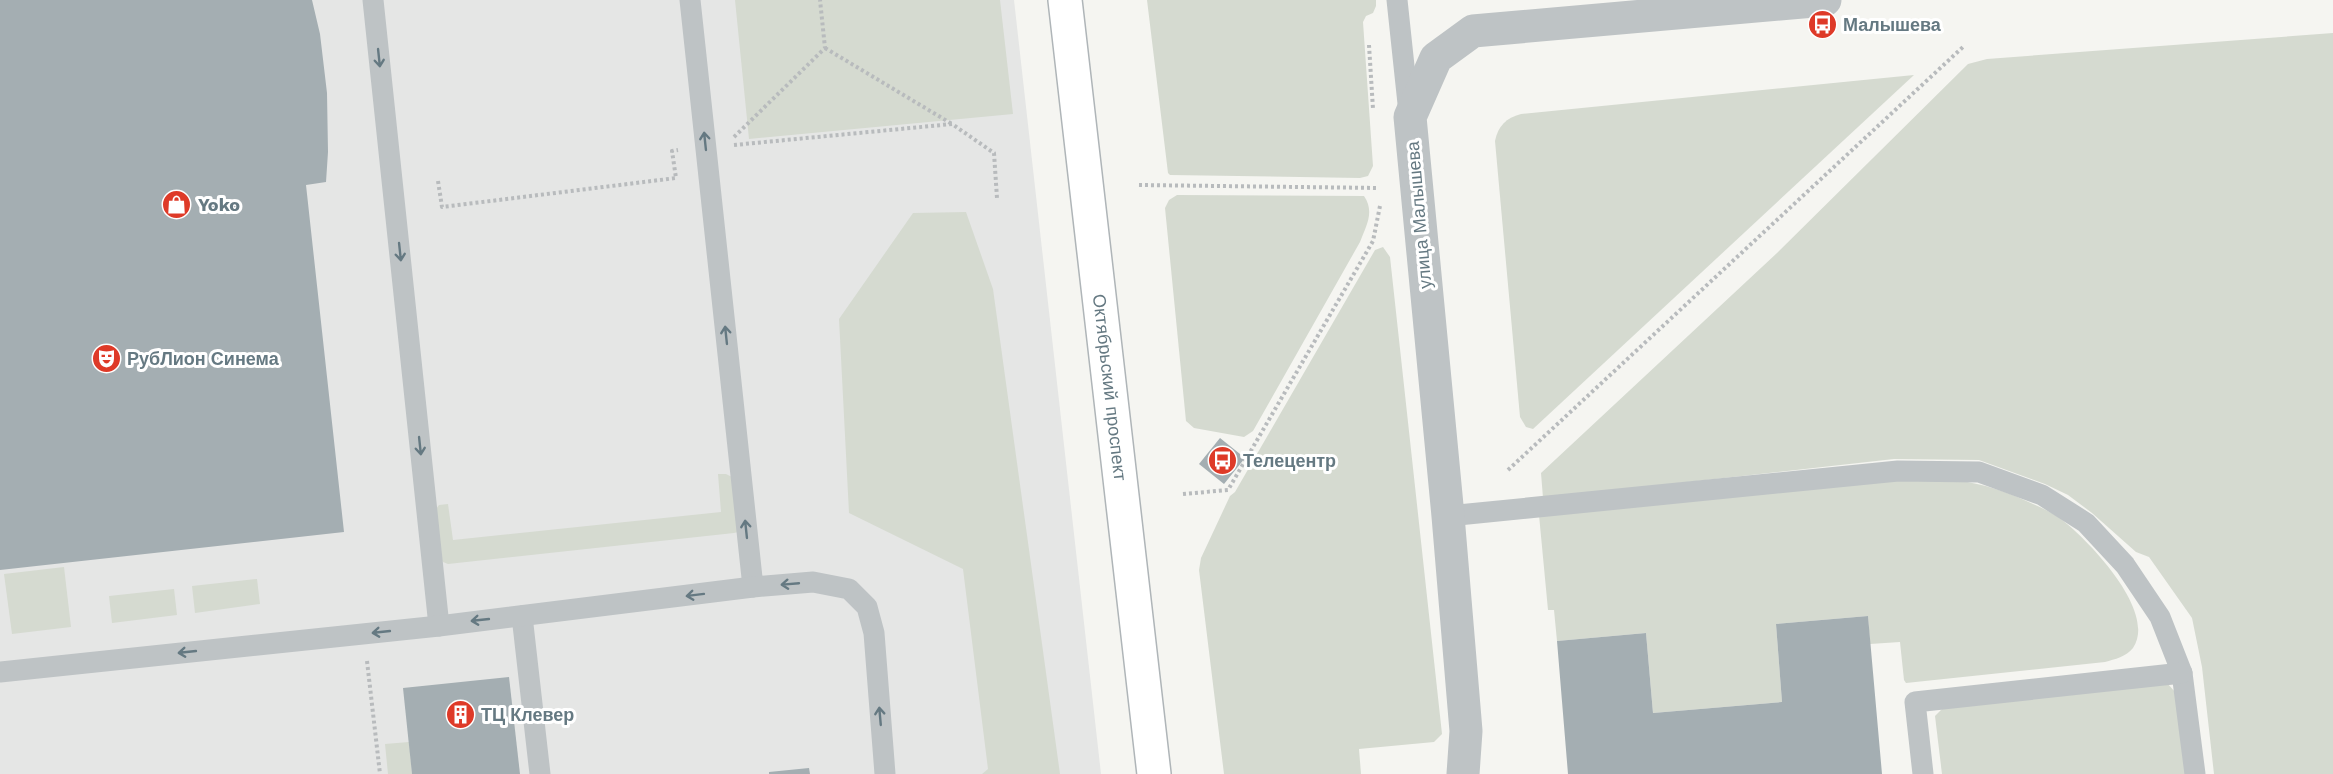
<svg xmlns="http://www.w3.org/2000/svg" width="2333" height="774" viewBox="0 0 2333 774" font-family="'Work Sans',sans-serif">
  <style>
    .built { fill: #e5e6e5 }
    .green { fill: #d5dad0 }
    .building { fill: #a4aeb2 }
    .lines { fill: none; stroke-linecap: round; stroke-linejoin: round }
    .primary-casing { stroke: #afb5b8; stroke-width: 36 }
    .path { stroke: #b8bbbd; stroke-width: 4; stroke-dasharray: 3 3; stroke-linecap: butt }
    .service { stroke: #bec3c5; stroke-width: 21 }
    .tertiary { stroke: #bec3c5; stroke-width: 33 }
    .primary { stroke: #fff; stroke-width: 33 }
    .oneway { stroke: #657982 }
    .labels { text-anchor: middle; stroke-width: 6; stroke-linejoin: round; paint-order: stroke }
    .poi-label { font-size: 18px; font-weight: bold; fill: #657982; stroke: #fff; text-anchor: start }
    .street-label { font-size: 18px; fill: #657982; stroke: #fff }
  </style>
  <rect width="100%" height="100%" fill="#f5f5f1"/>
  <polygon class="built" points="0,0 1014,0 1101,774 0,774"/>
  <g class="green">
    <polygon points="735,0 1000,0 1013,114 749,139"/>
    <polygon points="1147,0 1376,0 1376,6 1373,13 1366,16 1363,22 1373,166 1368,176 1360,178 1170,175 1168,173"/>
    <polygon points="2333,33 2333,774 2214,774 2202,667 2192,618 2149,557 2136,552 2092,513 2068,495 2045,484 1979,460 1894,459 1543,498 1541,473 1777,253 1968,64 1987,59"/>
    <path d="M1914,75L1533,429L1526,427L1520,417L1495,141C1498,126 1506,118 1521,114Z"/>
    <path d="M1177,195L1364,196C1375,212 1366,226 1360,242L1253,431L1244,437L1194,428L1186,421L1165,208L1169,200Z"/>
    <polygon points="966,212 993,289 1060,774 982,774 988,769 963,569 849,513 839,319 913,213"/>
    <polygon points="1383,247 1390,257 1442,734 1434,742 1359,749 1361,774 1224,774 1199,570 1201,558 1230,496 1235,492 1375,250"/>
    <polygon points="718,474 726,474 734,478 738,532 734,533 448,564 443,562 440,557 436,509 439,505 448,504 453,540 721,512"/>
    <path d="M1898,480C1918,480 1938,479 1958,481C1983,483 2010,493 2033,504C2042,508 2053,513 2061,519C2087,539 2158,611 2133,648C2126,657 2115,659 2105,662L1906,683L1904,680L1900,642L1870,644L1868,616L1776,624L1782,702L1653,713L1646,633L1557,641L1554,610H1548L1539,515Z"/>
    <polygon points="64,567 71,627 12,634 4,574"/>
    <polygon points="257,579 260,604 195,613 192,586"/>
    <polygon points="174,589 177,615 112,623 109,596"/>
    <polygon points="2167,683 2176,693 2187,774 1942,774 1935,716 1943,708"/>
    <polygon points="409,742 412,774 388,774 385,744"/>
  </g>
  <g class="building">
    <polygon points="0,0 312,0 320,34 327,93 328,152 326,182 306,185 344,532 0,570"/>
    <polygon points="1220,438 1245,458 1224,484 1199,464"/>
    <polygon points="1868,616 1882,774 1568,774 1557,641 1646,633 1653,713 1782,702 1776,624"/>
    <polygon points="509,677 520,774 412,774 403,688"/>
    <polygon points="809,768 810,774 769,774 769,772"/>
  </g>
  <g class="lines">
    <defs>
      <g id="primary">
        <path id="s1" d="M1065,0L1154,774"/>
      </g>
    </defs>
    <use href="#primary" class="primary-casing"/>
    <g class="path">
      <polyline points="1369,45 1373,109"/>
      <polyline points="825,48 952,124"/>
      <polyline points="734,137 825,48 820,0"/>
      <polyline points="734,145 952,124 994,153 997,198"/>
      <polyline points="438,181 442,207 676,178 672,151 678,150"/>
      <polyline points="1139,185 1379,188"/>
      <polyline points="1508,470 1964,46"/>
      <polyline points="1183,494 1228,490 1373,241 1380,206"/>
      <polyline points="367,661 380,774"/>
    </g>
    <g class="service">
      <polyline points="373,0 439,626"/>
      <polyline points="690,0 753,587"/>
      <polyline points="1397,0 1409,113"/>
      <polyline points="1448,516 1898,471 1979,472 2042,495 2086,523 2125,565 2160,617 2182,673 2195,774"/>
      <polyline points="522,616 540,774"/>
      <polyline points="0,672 439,626 753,587 813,582 849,589 867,607 874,633 885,774"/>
      <polyline points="1923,774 1915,702 2182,673"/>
    </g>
    <polyline class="tertiary" points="1463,774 1466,731 1448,516 1410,117 1436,58 1473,31 1825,0"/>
    <use href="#primary" class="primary"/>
  </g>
  <defs><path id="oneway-shaft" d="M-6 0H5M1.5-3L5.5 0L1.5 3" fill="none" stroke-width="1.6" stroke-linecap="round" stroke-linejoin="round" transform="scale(1.5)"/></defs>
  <g class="oneway">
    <use href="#oneway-shaft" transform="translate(379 58) rotate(84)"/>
    <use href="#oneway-shaft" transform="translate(705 141) rotate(-96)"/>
    <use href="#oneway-shaft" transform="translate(400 252) rotate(84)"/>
    <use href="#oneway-shaft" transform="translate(726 335) rotate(-96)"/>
    <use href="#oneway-shaft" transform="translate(420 446) rotate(84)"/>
    <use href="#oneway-shaft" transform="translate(746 529) rotate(-96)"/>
    <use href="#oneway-shaft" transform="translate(790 584) rotate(175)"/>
    <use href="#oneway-shaft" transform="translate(695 595) rotate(173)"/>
    <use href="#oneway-shaft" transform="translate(480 620) rotate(174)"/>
    <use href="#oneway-shaft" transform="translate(381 632) rotate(174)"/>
    <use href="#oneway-shaft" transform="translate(187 652) rotate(174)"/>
    <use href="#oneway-shaft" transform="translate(880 716) rotate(-95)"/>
  </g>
  <defs>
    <symbol id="bus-disc" viewBox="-11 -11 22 22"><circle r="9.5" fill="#de3a28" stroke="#fff"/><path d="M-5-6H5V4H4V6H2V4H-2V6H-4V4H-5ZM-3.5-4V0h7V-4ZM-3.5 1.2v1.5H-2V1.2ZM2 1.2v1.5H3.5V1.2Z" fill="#fff"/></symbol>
    <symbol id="shop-disc" viewBox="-11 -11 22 22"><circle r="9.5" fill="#de3a28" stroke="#fff"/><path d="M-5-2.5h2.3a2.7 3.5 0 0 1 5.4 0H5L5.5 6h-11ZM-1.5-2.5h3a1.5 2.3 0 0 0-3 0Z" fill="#fff"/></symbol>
    <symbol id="theatre-disc" viewBox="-11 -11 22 22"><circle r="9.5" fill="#de3a28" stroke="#fff"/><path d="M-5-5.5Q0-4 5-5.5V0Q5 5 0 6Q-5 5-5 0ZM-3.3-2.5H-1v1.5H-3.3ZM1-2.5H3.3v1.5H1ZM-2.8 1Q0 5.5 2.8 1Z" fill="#fff"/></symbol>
    <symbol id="building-disc" viewBox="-11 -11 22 22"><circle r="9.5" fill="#de3a28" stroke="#fff"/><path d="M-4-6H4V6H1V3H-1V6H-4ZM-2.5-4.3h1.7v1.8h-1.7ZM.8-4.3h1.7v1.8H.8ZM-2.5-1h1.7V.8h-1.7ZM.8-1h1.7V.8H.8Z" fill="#fff"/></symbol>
  </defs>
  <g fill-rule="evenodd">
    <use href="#bus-disc" x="1806" y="8" width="33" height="33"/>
    <use href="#shop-disc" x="160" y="188" width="33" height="33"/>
    <use href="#theatre-disc" x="90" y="342" width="33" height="33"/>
    <use href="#bus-disc" x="1206" y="444" width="33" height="33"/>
    <use href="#building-disc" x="444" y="698" width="33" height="33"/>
  </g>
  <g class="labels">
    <g class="poi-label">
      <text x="1843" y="31">Малышева</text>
      <text x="198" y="211">Yoko</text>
      <text x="127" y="365">РубЛион Синема</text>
      <text x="1243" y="467">Телецентр</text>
      <text x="481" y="721">ТЦ Клевер</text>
    </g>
    <g class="street-label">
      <text transform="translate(1419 215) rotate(-95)" y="6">улица Малышева</text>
      <text dy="6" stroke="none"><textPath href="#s1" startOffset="390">Октябрьский проспект</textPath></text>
    </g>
  </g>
</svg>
